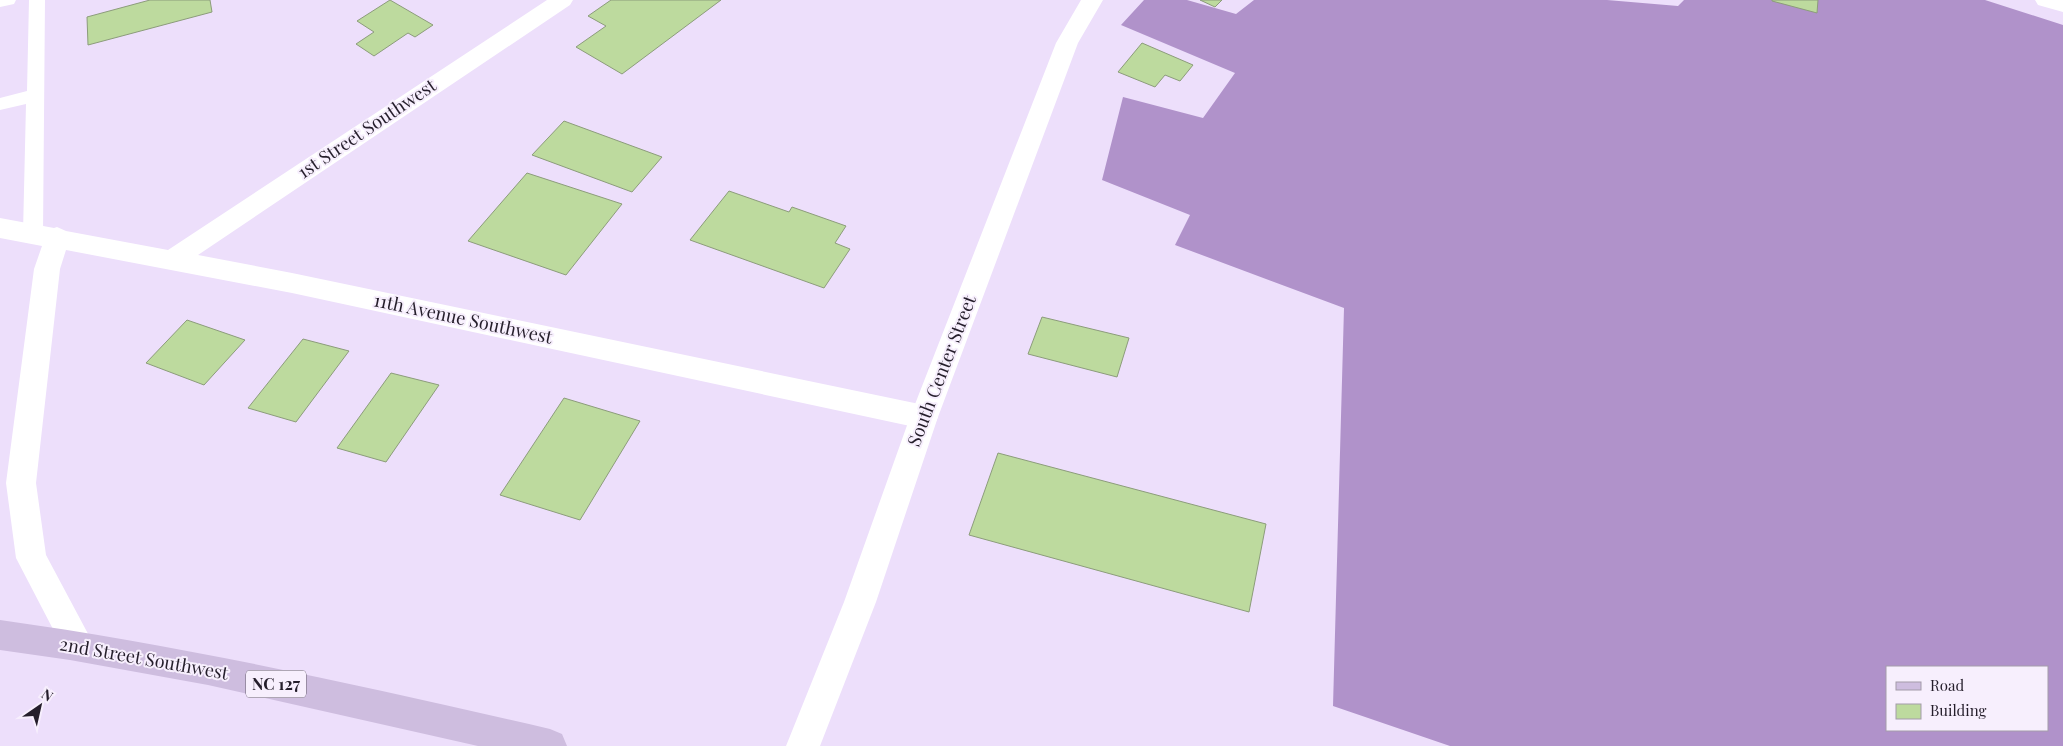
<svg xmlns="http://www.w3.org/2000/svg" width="2063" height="746" viewBox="0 0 2063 746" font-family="'Playfair Display',serif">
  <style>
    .forest { fill: #b092ca; fill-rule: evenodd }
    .building { fill: #bdda9e; stroke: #8c9c7b }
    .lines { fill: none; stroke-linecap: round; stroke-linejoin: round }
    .service { fill: #fff; fill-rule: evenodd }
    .minor { fill: #fff; fill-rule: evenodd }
    .tertiary { fill: #fff; fill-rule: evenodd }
    .primary { fill: #cebddf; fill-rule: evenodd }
    .labels { text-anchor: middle; stroke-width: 4; stroke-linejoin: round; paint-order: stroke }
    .shield { fill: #f7effd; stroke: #645d6a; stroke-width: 1 }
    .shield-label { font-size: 16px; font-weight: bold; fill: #251e2b }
    .street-label { font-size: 18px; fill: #251e2b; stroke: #f7effd }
  </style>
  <rect width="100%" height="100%" fill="#eddffb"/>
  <path class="forest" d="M1144,0H1187L1236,14L1254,0H1607L1678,6L1684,0H1985L2063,25V746H1450L1333,706L1344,308L1175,245L1190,215L1102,180L1123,97L1203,118L1235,73L1121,25ZM1887,667H2047V730H1887Z"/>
  <g class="building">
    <polygon points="150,0 210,0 212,12 88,45 87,17"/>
    <polygon points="390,0 433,25 415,37 408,33 374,56 356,44 374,32 357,21"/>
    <polygon points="611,0 721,0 622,74 576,47 606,26 588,16"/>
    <polygon points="1200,0 1222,0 1215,7"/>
    <polygon points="1772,0 1818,0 1817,13 1772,1"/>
    <polygon points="1142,43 1193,65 1180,81 1165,75 1155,87 1118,72"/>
    <polygon points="564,121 662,157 632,192 532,155"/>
    <polygon points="527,173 622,204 566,275 468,241"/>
    <polygon points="729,191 789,212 792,207 846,226 835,243 850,249 824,288 690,240"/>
    <polygon points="1042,317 1129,338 1117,377 1028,354"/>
    <polygon points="187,320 245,340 204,385 146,363"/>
    <polygon points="303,339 349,351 296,422 248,408"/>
    <polygon points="391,373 439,385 386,462 337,448"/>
    <polygon points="564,398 640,421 580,520 500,495"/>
    <polygon points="998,453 1266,524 1249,612 969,535"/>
  </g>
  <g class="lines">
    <g class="service">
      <polygon points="0,0 16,0 14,4 0,7"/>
      <polygon points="29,0 45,0 43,233 40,238 33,241 26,238 23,233 26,104 0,110 0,98 27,91"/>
    </g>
    <g class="minor">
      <polygon points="547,0 573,0 570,5 198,255 292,273 924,405 934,408 938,417 934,426 924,429 292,293 66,250 60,269 36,483 46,555 94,645 89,656 78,660 67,656 16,558 6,483 34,269 42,246 0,238 0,218 54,228 57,227 66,231 168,250"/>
      <polygon points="2035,0 2063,0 2063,12 2038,5"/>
    </g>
    <polygon class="tertiary" points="1081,0 1103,0 1078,43 938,417 876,602 820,746 786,746 844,602 910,417 1056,43"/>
    <path class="primary" d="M0,620C186,646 368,687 550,729L562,734L567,746H478L208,685L70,660L0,650Z"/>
  </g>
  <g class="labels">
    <rect class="shield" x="246" y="670.5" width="60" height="27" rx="4"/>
    <g class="shield-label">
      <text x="276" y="690">NC 127</text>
    </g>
    <g class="street-label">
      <text transform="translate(367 129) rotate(-34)" y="6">1st Street Southwest</text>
      <text transform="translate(463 319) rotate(12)" y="6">11th Avenue Southwest</text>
      <text transform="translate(942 371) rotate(-69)" y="6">South Center Street</text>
      <text transform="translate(144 659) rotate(10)" y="6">2nd Street Southwest</text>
    </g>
  </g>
  <rect x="1886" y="666" width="162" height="65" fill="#f7effd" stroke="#a39ba9"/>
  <rect x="1896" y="682" width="25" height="8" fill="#cebddf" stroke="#a39ba9"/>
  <text x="1930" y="691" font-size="15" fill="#251e2b">Road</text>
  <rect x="1896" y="704" width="25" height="15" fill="#bdda9e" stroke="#a39ba9"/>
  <text x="1930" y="716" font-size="15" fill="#251e2b">Building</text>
  <g transform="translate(40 706) rotate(34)" stroke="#f7effd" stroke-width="4" paint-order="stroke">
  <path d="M0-4L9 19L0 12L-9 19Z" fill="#251e2b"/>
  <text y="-8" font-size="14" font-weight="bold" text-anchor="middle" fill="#251e2b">N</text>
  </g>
</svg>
